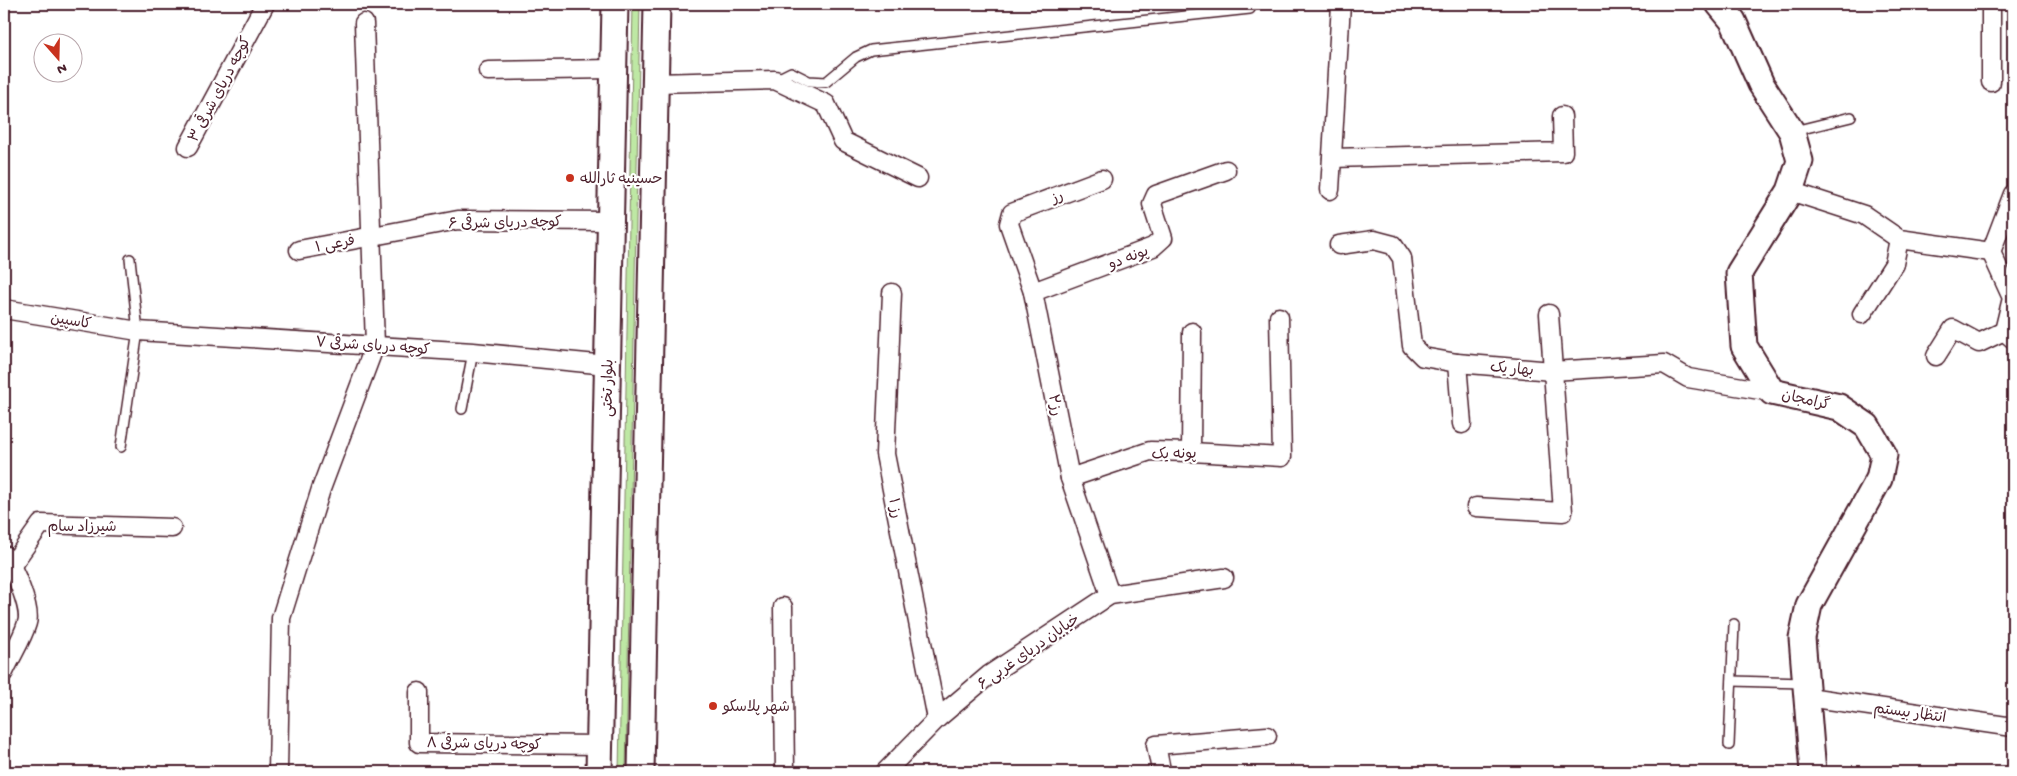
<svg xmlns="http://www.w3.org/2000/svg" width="2017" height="776" viewBox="0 0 2017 776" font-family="'Gochi Hand','Playpen Sans Arabic',sans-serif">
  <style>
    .green { fill: #bee8a4; stroke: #848468 }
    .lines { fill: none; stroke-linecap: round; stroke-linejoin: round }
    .lane-casing { stroke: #4a1f2b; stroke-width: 12 }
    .street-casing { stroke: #4a1f2b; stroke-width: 21 }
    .secondary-casing { stroke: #4a1f2b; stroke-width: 29 }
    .lane { stroke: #fff; stroke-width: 9 }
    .street { stroke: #fff; stroke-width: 18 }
    .secondary { stroke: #fff; stroke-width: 25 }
    .poi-dot { fill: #c8321e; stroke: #fff; stroke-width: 2 }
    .labels { text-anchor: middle; stroke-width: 4.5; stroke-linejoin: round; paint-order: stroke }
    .street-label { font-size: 15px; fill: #4a1f2b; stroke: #fff }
    .poi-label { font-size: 15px; fill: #4a1f2b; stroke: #fff; text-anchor: start }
  </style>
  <rect width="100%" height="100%" fill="#fff"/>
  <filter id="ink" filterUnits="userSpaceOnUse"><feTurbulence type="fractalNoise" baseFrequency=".02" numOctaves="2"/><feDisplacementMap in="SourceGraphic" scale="10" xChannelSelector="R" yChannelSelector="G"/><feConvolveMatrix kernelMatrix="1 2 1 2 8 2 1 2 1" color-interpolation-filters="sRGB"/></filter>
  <g filter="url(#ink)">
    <polygon class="green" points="633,4 640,4 626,772 619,772"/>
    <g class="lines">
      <defs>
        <g id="lane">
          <polyline points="775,80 791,72 809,81 826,82 856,57 871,50 1250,9"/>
          <polyline points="1794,131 1851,117"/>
          <polyline points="462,409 473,352"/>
          <polyline points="121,447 138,331 130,259"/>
          <polyline points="1732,681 1803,683"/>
          <polyline points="1729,745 1734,624"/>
        </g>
        <g id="street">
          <polyline points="488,71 612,69"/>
          <polyline points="1991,82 1991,4"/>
          <polyline points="655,83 775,80 826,104 843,141 918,178"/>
          <polyline points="188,147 265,4"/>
          <polyline points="1332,158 1563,152 1562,116"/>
          <polyline points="1102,179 1012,213 1009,224 1033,292 1070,478 1110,595"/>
          <polyline points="1330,190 1341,4"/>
          <polyline points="1790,191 1864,215 1899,239 1991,252"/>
          <polyline points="2013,194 1991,252 2012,298 2004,331 2013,339"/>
          <polyline points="1339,245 1374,240 1393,245 1402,258 1412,346 1423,357 1457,363 1552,371 1664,364 1688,378 1772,392"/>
          <polyline points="299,250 458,220 610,221"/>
          <polyline points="1033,292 1153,247 1163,238 1152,204 1156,195 1226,170"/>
          <polyline points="892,293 885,454 937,719"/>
          <polyline points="4,309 138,331 473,352 607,365"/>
          <polyline points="1862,314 1894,264 1899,239"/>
          <polyline points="1936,356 1953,329 1979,343 2004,331"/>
          <polyline points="1457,363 1462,424"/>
          <polyline points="1191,452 1192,332"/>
          <polyline points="1070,478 1150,451 1191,452 1282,457 1279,317"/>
          <polyline points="1476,507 1563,512 1549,314"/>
          <path d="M4,555C13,566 32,609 27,623C22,640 11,656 4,672"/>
          <polyline points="12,565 41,524 172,528"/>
          <polyline points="783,607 785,772"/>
          <polyline points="419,692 419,743 600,745"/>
          <polyline points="1808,697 2013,727"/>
          <polyline points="1161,770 1156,745 1267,736"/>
          <polyline points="278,772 281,618 321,489 375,345 364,23"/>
          <polyline points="885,772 937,719 989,675 1110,595 1224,578"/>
        </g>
        <g id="secondary">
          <polyline points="1719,4 1733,21 1761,84 1792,132 1800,161 1790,191 1739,273 1744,346 1772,392 1839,407 1867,426 1884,455 1879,479 1809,605 1802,638 1813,772"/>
          <polyline points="599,772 615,4"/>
          <polyline points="641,772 657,4"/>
        </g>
      </defs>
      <use href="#lane" class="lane-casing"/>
      <use href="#street" class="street-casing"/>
      <use href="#secondary" class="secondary-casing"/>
      <use href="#lane" class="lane"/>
      <use href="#street" class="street"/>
      <use href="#secondary" class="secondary"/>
    </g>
  </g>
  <g class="poi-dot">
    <circle cx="570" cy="178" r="5"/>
    <circle cx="713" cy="706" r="5"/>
  </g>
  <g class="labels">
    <g class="street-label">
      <text transform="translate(219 89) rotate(-62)" y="5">کوچه دریای شرقی ۳</text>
      <text transform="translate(1057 196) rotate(-21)" y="5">رز</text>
      <text transform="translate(505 222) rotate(-1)" y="5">کوچه دریای شرقی ۶</text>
      <text transform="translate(335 243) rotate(-11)" y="5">فرعی ۱</text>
      <text transform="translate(1128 257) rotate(-21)" y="5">پونه دو</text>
      <text transform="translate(71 320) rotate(9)" y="5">کاسپين</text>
      <text transform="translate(373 345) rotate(4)" y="5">کوچه دریای شرقی ۷</text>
      <text transform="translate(1512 368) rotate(5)" y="5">بهار یک</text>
      <text transform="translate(607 388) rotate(-89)" y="5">بلوار تختی</text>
      <text transform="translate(1806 399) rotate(13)" y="5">گرامجان</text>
      <text transform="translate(1056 405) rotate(79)" y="5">رز۲</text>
      <text transform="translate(1174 453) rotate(-1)" y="5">پونه یک</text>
      <text transform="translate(896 508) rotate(79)" y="5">رز ۱</text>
      <text x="82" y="531">شیرزاد سام</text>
      <text transform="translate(1028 651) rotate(-35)" y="5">خیابان دریای غربی ۶</text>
      <text transform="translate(1910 712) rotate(8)" y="5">انتظار بیستم</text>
      <text transform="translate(484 743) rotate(1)" y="5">کوچه دریای شرقی ۸</text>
    </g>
    <g class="poi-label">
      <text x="580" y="183">حسینیه ثارالله</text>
      <text x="723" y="711">شهر پلاسکو</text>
    </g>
  </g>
  <rect width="2017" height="776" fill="none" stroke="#fff" stroke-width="20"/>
  <rect x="10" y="10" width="1997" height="756" fill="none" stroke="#4a1f2b" stroke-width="2" filter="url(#ink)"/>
  <g transform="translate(58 58) rotate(160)"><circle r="24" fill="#ffffff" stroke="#b7a5aa"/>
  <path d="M0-4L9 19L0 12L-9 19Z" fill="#c8321e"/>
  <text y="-8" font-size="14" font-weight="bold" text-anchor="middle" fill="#4a1f2b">N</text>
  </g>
</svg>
